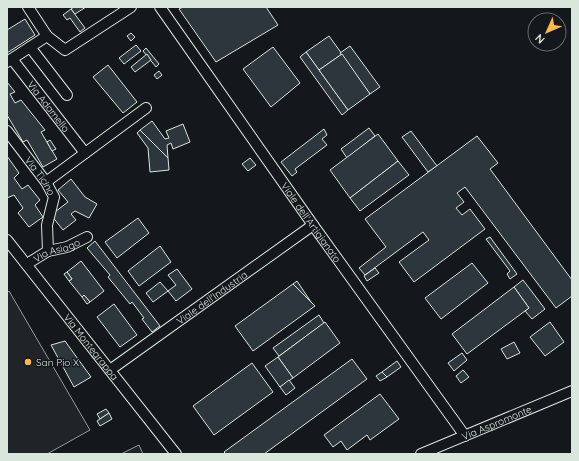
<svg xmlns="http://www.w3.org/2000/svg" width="579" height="461" viewBox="0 0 579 461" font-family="Quicksand,sans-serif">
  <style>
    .green { fill: #202428; stroke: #939e99 }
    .building { fill: #2c363c; stroke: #d8e6dc }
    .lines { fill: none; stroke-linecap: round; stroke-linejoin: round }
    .street-casing { stroke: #d8e6dc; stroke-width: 12 }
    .street { stroke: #14181c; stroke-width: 10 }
    .poi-dot { fill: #ffb74d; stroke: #14181c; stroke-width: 1.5 }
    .labels { text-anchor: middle; stroke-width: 3; stroke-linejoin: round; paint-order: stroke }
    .street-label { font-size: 10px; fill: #d8e6dc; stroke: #14181c }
    .poi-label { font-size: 10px; fill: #d8e6dc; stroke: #14181c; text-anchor: start }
  </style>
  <rect width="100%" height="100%" fill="#14181c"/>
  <g class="green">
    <polygon points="9,291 90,430 47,454 7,454 7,293"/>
    <polygon points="139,445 143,454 121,454"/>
  </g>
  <g class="building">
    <polygon points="74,7 86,7 75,14 71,9"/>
    <polygon points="183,7 266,7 278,25 216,62 179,9"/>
    <polygon points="71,9 85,28 80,32 70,18 67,20 63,15"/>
    <polygon points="25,19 35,35 7,53 7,30"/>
    <polygon points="131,33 135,37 131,41 127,36"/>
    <polygon points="329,36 342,54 319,70 306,52"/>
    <polygon points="136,45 141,51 124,64 119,58"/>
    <polygon points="350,46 380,87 370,94 340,53"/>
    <polygon points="273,47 300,83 271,107 243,69"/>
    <polygon points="146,48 159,64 156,67 143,51"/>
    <polygon points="306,52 348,110 342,115 300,57"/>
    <polygon points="147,54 151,60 135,72 131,67"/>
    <polygon points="342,54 370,94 348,110 319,70"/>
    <polygon points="108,65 137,102 123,113 93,77"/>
    <polygon points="159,71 162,75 157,79 154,75"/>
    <polygon points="7,82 15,92 10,94 15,103 21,100 45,130 41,132 57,159 43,167 27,140 23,142 7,115"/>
    <polygon points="152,121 165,139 169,138 166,131 183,124 190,142 173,149 171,143 167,145 168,158 140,130"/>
    <polygon points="369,128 375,136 347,158 341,149"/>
    <polygon points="324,129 327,135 322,139 327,145 295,169 297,172 292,176 281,162"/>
    <polygon points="140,130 168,158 169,170 150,172 148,148 137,133"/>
    <polygon points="411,131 437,166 428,172 402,137"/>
    <polygon points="378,134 398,161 350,198 330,170"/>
    <polygon points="477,136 498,163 490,169 572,280 572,296 556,308 465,187 457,193 464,202 456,208 462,215 470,209 485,229 414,282 399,262 429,240 423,232 365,275 359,268 386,247 365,219"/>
    <polygon points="50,140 56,149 52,151 47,142"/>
    <polygon points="7,156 19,173 14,178 22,189 28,185 40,200 35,205 43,217 29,227 18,213 23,208 14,195 7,198"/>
    <polygon points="250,158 256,165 248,171 242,164"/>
    <polygon points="398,161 409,175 360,211 350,198"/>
    <polygon points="71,179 85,197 97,204 89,218 75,211 71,214 76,220 63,230 51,215 68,202 58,190"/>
    <polygon points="138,218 149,233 117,258 105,242"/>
    <polygon points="490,237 517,274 510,279 507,274 510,271 486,239"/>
    <polygon points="95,241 160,326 152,332 142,319 144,318 132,302 130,304 108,277 110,275 87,248"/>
    <polygon points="160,246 171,262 139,286 128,271"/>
    <polygon points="81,261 104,291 90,302 84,295 82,297 69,281 72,279 67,272"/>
    <polygon points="472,263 488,283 441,319 425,298"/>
    <polygon points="375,268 379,273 367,281 364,276"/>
    <polygon points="177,269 192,289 176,301 168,291 176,285 168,275"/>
    <polygon points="67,272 72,279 69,281 64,274"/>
    <polygon points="523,280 545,309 532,319 525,311 529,308 514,287"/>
    <polygon points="297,281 311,302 293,284"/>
    <polygon points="160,282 168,291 153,302 146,293"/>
    <polygon points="293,284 315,306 253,351 235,326"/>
    <polygon points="514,287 529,308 467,354 452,334"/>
    <polygon points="84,295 90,302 87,304 82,297"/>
    <polygon points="114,304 137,335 120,347 97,317"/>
    <polygon points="319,315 324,323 279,356 273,348"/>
    <polygon points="325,322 340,343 293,378 278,357"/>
    <polygon points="550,322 564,342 545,356 530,337"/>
    <polygon points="65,341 91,377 74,387 51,345"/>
    <polygon points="514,342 520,353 507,359 501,349"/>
    <polygon points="462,353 467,360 454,371 448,363"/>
    <polygon points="278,357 293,378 280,387 265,366"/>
    <polygon points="352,359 367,379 264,454 226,454 224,452"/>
    <polygon points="397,361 401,367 387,377 382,372"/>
    <polygon points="252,363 273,392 214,435 193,406"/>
    <polygon points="463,370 469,377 461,383 456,376"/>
    <polygon points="382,372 387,377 380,381 376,376"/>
    <polygon points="289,380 295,388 286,395 280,387"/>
    <polygon points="380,394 399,419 370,440 367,435 347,450 341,441 333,447 324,435"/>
    <polygon points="106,409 109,413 100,419 97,414"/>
    <polygon points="109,413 112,419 100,426 97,421"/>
  </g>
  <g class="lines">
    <defs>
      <g id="street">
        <path id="s1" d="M160,7L313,225L465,436"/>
        <polyline points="47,36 65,50 131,7"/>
        <polyline points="30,47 67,95"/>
        <path id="s2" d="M12,59L85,153"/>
        <polyline points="7,62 47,36 28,7"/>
        <path id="s3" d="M7,131L46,182L54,197L47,225L48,251"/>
        <polyline points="46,182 146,108"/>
        <path id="s4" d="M7,240L176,454"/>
        <path id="s5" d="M27,264L48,251L67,247L87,237"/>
        <path id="s6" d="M110,370L313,225"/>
        <path id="s7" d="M421,454L572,391"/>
      </g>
    </defs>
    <use href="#street" class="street-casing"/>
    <use href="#street" class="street"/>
  </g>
  <circle class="poi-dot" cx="28" cy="362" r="4"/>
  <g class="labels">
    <g class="street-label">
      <text dy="4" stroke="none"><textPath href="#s2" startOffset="60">Via Adamello</textPath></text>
      <text dy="4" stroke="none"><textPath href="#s3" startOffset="56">Via Ticino</textPath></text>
      <text dy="4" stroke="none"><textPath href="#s1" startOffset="263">Viale dell'Artigianato</textPath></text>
      <text dy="4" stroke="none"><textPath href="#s5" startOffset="33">Via Asiago</textPath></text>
      <text dy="4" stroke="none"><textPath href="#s6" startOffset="125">Viale dell'Industria</textPath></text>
      <text dy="4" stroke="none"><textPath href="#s4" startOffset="136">Via Montegrappa</textPath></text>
      <text dy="4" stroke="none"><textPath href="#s7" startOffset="82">Via Aspromonte</textPath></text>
    </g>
    <g class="poi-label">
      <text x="36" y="366">San Pio X</text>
    </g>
  </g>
  <rect width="579" height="461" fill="none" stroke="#d8e6dc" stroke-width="16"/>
  <g transform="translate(547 32) rotate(225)"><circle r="19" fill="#14181c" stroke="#626a69"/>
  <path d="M0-3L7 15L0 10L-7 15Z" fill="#ffb74d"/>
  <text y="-6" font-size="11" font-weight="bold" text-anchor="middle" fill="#d8e6dc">N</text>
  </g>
</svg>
